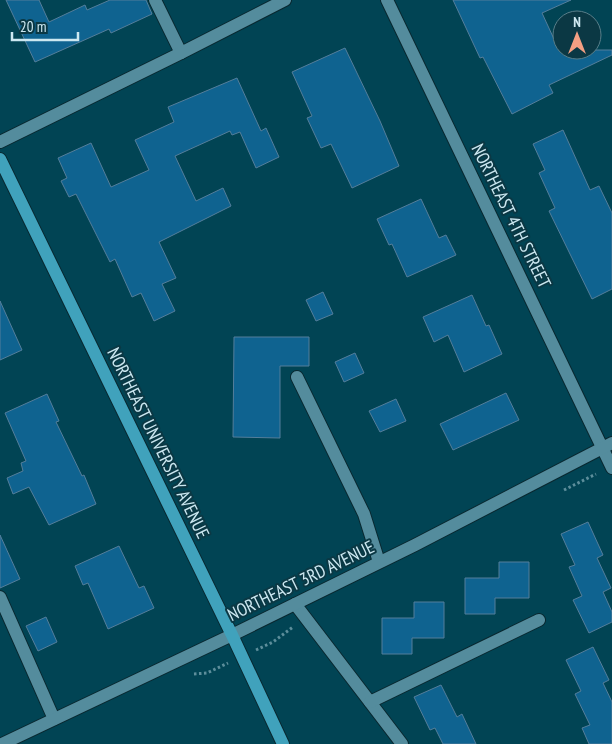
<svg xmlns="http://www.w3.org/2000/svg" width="612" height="744" viewBox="0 0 612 744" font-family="'PT Sans Narrow',sans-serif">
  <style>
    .building { fill: #0f6390; stroke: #547e9b }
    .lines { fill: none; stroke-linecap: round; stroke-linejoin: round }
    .minor-casing { stroke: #092830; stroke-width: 14 }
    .major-casing { stroke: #092830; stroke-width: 14 }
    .path { stroke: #5d8e9b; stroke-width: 3; stroke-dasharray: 2.5 2.5; stroke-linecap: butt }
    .minor { stroke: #548c9d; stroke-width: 12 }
    .major { stroke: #40a2bc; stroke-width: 12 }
    .labels { text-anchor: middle; stroke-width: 4; stroke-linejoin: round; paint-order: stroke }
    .street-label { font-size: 18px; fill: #cce8f1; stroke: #0b3844 }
  </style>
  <rect width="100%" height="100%" fill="#014454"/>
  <g class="building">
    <polygon points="6,0 39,0 49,22 85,5 87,10 110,0 146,0 152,14 111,33 109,29 35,62"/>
    <polygon points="453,0 571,0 542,13 559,50 612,50 612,55 549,85 553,93 512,114 483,57 480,58"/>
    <polygon points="345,48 380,121 399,166 352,188 331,144 321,148 307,118 312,116 292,72"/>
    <polygon points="237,78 261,131 266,128 279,157 256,168 240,132 232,135 230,131 175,156 196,201 223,188 231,206 159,242 176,278 162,284 175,311 154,321 141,293 132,297 115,259 110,262 76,194 69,197 61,181 67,178 58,158 91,143 111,187 149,170 135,140 174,122 168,107"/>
    <polygon points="563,130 590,190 599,186 612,213 612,289 592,299 549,211 555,208 539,173 545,170 533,144"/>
    <polygon points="421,199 439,238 446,235 456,255 407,277 392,244 389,245 377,219"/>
    <polygon points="323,292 333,314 316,321 306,300"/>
    <polygon points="472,295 486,326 489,325 502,354 464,372 448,335 434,342 423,317"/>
    <polygon points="0,301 22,350 0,360"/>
    <polygon points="234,337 309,337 309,366 280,366 280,438 233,437"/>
    <polygon points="355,353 364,373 344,382 335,362"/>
    <polygon points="506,393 519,420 453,450 440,424"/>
    <polygon points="47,394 59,421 56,422 82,476 84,475 96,504 49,525 29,487 13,494 7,478 23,471 21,463 26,461 5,413"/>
    <polygon points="396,399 406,421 380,432 369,411"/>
    <polygon points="588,522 603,555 597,558 611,588 603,592 612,612 612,622 589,633 573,600 582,596 569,567 575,565 561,534"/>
    <polygon points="0,535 20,579 0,588"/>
    <polygon points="119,546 139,588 144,586 154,608 108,629 88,583 83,585 75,566"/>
    <polygon points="499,562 529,562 529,598 495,598 495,614 465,614 465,578 499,578"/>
    <polygon points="414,602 444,602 444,638 412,638 412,654 382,654 382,618 414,618"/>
    <polygon points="46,617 57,642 38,651 26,626"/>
    <polygon points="593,647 609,680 603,683 612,702 612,744 589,744 582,728 590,725 575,694 581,691 566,660"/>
    <polygon points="441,685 457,717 462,714 476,744 443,744 435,728 430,730 414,697"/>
  </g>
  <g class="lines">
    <defs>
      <g id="minor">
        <polyline points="155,0 181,53"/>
        <polyline points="387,0 612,468"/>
        <polyline points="0,142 181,53 285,0"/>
        <polyline points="297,377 364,514 379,562"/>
        <polyline points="0,597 54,719"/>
        <polyline points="295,604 402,744"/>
        <polyline points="370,702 539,620"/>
        <polyline points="2,744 232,635 415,545 612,443"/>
      </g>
      <polyline id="major" points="0,159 232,635 283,744"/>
    </defs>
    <use href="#minor" class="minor-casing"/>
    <use href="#major" class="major-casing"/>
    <g class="path">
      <polyline points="564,490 596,474"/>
      <polyline points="256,650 273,642 293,627"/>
      <polyline points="194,674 207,673 228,663"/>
    </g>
    <use href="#minor" class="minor"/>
    <use href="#major" class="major"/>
  </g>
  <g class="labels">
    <g class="street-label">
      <text transform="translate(511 216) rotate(64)" y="6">NORTHEAST 4TH STREET</text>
      <text transform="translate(158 443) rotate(64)" y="6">NORTHEAST UNIVERSITY AVENUE</text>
      <text transform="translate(301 581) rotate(-26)" y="6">NORTHEAST 3RD AVENUE</text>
    </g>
  </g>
  <g transform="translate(577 35)"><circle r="24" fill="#0b3844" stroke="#587e89"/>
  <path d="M0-4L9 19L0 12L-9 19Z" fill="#f39f83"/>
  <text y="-8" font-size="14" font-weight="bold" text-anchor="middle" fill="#cce8f1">N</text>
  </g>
  <path d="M12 32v8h66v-8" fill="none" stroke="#cce8f1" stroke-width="2.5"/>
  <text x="20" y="32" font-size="15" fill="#cce8f1" stroke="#0b3844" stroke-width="4" paint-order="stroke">20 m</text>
</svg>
